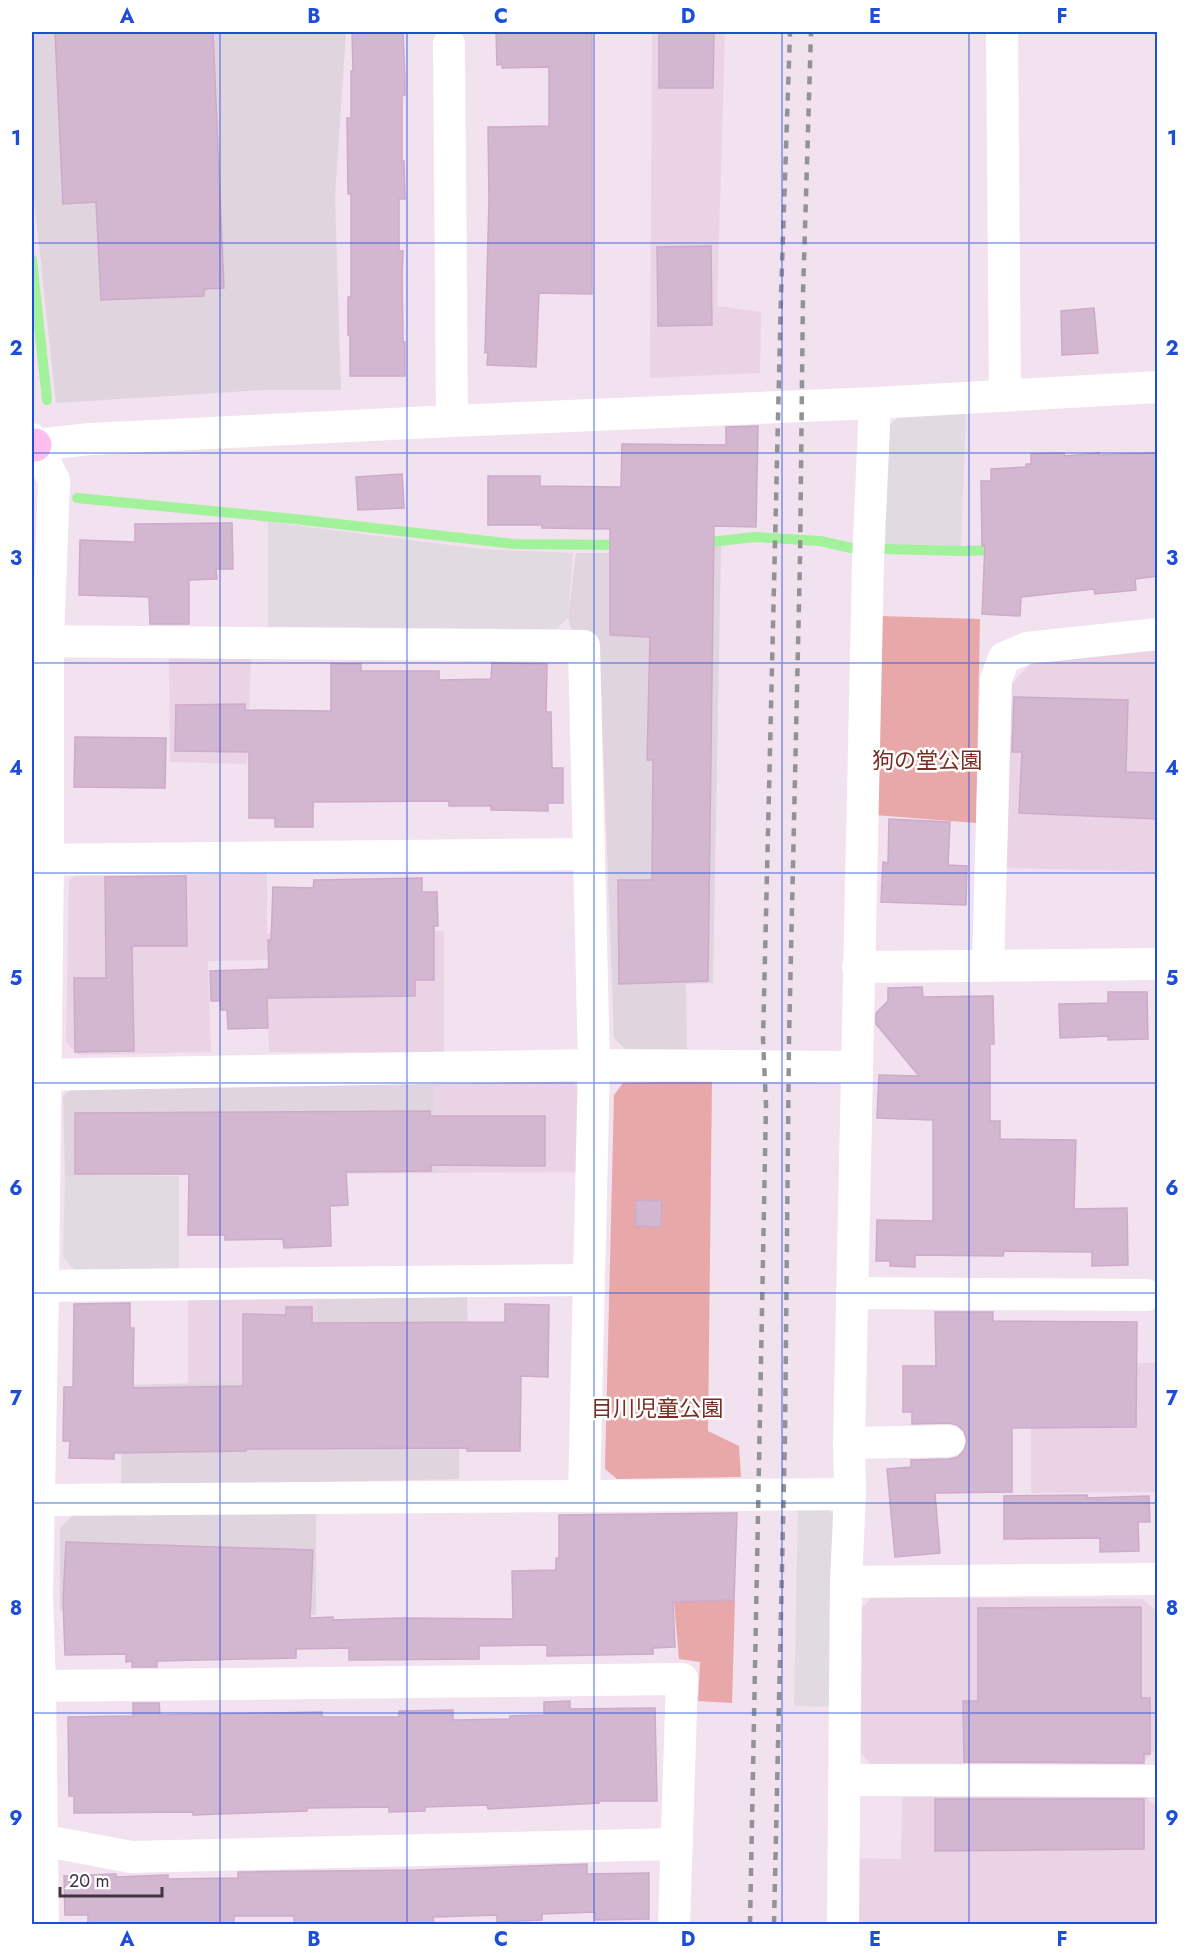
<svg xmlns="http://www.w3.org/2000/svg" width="1189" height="1956" viewBox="0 0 1189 1956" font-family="Jost,'Noto Sans JP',sans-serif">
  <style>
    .residential { fill: #ead3e5 }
    .industrial { fill: #e0d4df }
    .green { fill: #e8a8aa }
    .parking { fill: #e1dbe1 }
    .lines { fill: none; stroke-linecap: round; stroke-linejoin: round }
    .stream { stroke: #a1f29a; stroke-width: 10 }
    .building { fill: #d3b7d0; stroke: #ceaaca; stroke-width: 1.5 }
    .street { stroke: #fff; stroke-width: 32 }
    .secondary { stroke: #ffbeee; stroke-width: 33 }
    .rail { stroke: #939393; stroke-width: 4.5; stroke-dasharray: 8 8; stroke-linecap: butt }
    .grid { fill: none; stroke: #1d4ed8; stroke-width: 1.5; stroke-opacity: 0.55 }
    .labels { text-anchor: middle; stroke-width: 5; stroke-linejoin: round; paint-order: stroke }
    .park-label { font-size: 22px; fill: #762f24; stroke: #fff }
    .neatline { fill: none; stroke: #1d4ed8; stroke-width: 2 }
    .grid-label { font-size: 20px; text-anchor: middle; font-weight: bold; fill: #1d4ed8 }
  </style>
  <rect width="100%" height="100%" fill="#f2e1ee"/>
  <g class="residential">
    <polygon points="652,32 725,32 717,306 761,312 760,373 650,378"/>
    <polygon points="1157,648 1157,872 1005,868 1012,684 1031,663"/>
    <polygon points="169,658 251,659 247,764 170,762"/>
    <polygon points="267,868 267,933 444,931 444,1052 269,1052 267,960 208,961 211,1052 78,1055 66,1042 69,881 80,870"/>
    <polygon points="572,1081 581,1091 581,1172 438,1173 434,1084"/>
    <polygon points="188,1299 317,1299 318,1378 243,1379 242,1382 188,1384"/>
    <polygon points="1031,1362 1157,1363 1157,1492 1031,1493"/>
    <polygon points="872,1597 1143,1599 1157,1612 1157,1748 1143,1763 871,1764 861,1753 857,1613"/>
    <polygon points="1145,1795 1157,1809 1157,1924 854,1924 855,1858 901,1859 902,1797"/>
  </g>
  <g class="industrial">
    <polygon points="32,32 346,32 335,197 341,390 265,390 56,403 32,180"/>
    <polygon points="721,546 713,983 686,984 687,1049 626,1050 614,1038 599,640 575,640 568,618 576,553 667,553"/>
    <polygon points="81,1083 434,1084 438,1173 65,1176 63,1096"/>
    <polygon points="467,1297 469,1379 460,1380 459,1479 121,1486 121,1385 242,1382 243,1378 318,1378 317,1299"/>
    <polygon points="316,1513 316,1615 60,1611 60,1528 74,1515"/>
  </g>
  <g class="green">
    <polygon points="879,616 980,619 976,823 875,815"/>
    <polygon points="712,1081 708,1431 739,1446 741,1477 617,1479 605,1469 614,1095 623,1083"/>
    <polygon points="735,1600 732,1703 698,1701 700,1662 679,1659 674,1602"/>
  </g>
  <g class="parking">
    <polygon points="966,411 961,548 881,546 883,432 899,416"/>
    <polygon points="268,522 481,549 573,553 568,618 556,629 268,627"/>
    <polygon points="65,1176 179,1176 179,1269 75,1270 63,1257"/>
    <polygon points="798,1505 825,1505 834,1517 835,1707 794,1706"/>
  </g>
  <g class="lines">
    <g class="stream">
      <polyline points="32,260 47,400"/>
      <polyline points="77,498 294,519 514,544 623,545"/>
      <polyline points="701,543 755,537 820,541 856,549"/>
      <polyline points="883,549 962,551 997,550"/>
    </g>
  </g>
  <g class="building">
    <polygon points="55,32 213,32 224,288 204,289 204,296 101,300 96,202 63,204"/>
    <polygon points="352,32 403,32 405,80 405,95 402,96 402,161 404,161 405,199 399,199 399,251 403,251 402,277 403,342 405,342 405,376 350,376 350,335 348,335 348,297 351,297 351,194 348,194 347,118 351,118 351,71 353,71"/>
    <polygon points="496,32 592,32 592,294 539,293 536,367 487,365 488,352 485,353 489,199 488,127 549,126 549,67 502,68 502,64 497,65"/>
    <polygon points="659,32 714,32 713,88 659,88"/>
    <polygon points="711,246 712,325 658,326 657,247"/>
    <polygon points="1094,308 1098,353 1062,355 1061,311"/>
    <polygon points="758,426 756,527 714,526 708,981 619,984 618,880 652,880 653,760 647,760 650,637 610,635 610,529 542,528 542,525 488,525 488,476 540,476 540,486 621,487 622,444 726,445 726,427"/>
    <polygon points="1064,453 1065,456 1099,453 1099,455 1158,453 1158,576 1135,579 1136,590 1095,594 1094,589 1021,597 1020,616 982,614 985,545 982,546 981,481 991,481 991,469 1026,467 1026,464 1031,464 1031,454"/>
    <polygon points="402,474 404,508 358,510 356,477"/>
    <polygon points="232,523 233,569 216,569 217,579 189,580 189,624 150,624 149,597 79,595 80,540 135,542 135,524"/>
    <polygon points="492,663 547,664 546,712 551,712 552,768 563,768 563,803 548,803 548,811 491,810 491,806 449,806 449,801 313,802 313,827 275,827 275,818 249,818 249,752 175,751 176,705 245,704 245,710 331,711 331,664 361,664 361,671 439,671 439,680 491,679"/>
    <polygon points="1014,697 1128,700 1126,772 1158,773 1158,819 1019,813 1022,752 1012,752"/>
    <polygon points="75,737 166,738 165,788 74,787"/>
    <polygon points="889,819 950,822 948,865 967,866 966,905 881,902 883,862 888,863"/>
    <polygon points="186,876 187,946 132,946 134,1051 75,1052 74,978 106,978 105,877"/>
    <polygon points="422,878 422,892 437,892 438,926 434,926 434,980 415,980 415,996 267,998 268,1028 228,1029 227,1010 221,1010 220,1001 211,1001 210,971 269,969 268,940 271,940 273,887 313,888 314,880"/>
    <polygon points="922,987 923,997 993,996 994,1044 990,1044 990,1121 1000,1121 1000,1139 1076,1140 1074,1209 1127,1208 1128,1265 1092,1266 1092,1252 1004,1251 1003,1256 915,1255 915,1267 890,1266 890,1261 876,1261 877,1220 933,1221 933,1120 877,1118 879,1075 919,1076 876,1024 876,1013 888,1001 888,988"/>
    <polygon points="1108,992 1147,992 1148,1039 1108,1040 1108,1036 1060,1038 1059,1004 1108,1003"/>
    <polygon points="430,1111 430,1116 545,1116 545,1166 431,1165 431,1171 346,1172 348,1205 330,1206 331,1246 284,1248 283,1239 225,1240 225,1235 188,1235 189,1174 75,1174 75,1113"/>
    <polygon points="636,1200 662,1201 661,1227 635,1226"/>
    <polygon points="130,1303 130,1328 134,1328 133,1388 243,1386 243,1314 286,1315 286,1307 312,1307 312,1323 505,1322 505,1304 549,1305 548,1377 521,1376 520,1451 467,1451 467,1448 246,1449 246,1451 114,1453 114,1459 69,1458 70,1441 63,1441 64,1387 73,1387 74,1304"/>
    <polygon points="935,1312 993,1312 993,1321 1137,1322 1136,1427 1012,1428 1012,1492 935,1493 940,1553 895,1557 887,1469 911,1467 911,1460 949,1459 958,1457 964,1450 967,1441 964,1431 957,1425 949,1423 912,1424 912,1412 903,1412 903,1366 936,1366"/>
    <polygon points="1087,1495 1087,1498 1149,1496 1150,1522 1138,1522 1139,1551 1100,1552 1100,1538 1004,1539 1004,1496"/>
    <polygon points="737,1513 734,1600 673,1602 675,1647 653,1648 653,1654 547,1656 547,1645 479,1646 479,1659 349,1660 349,1648 296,1649 296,1658 157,1661 157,1667 132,1667 132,1661 126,1662 126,1654 65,1655 63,1601 66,1542 313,1550 310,1618 333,1617 333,1620 401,1618 513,1619 512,1571 556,1570 556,1558 559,1558 559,1515"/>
    <polygon points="1141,1607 1141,1698 1150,1698 1150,1754 1144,1754 1144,1763 964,1762 963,1701 978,1701 978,1608"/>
    <polygon points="570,1701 570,1709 655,1708 657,1801 599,1801 599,1803 488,1809 487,1805 425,1807 425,1811 389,1812 389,1807 307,1808 307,1811 193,1815 193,1812 74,1813 74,1796 69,1796 68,1717 133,1716 133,1703 159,1703 160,1715 322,1712 322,1717 399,1717 399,1711 453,1710 453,1720 510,1719 510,1716 544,1715 544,1702"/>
    <polygon points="935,1799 1144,1799 1144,1849 935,1851"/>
    <polygon points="587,1864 587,1874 649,1873 649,1919 595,1920 595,1912 542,1914 542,1920 497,1922 497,1915 433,1917 434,1923 430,1923 430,1924 382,1924 382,1923 294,1924 294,1916 234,1916 234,1924 88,1924 88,1915 65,1915 64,1876 116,1874 116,1877 168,1875 168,1879 238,1878 238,1872 415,1870"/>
  </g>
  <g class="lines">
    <g class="street">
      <polyline points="1002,32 1005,395"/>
      <polyline points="449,44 452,421"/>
      <polyline points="32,439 54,480 54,483 48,641 48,860 43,1286 37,1595 40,1686 43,1924"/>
      <polyline points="35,445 90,439 452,421 875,403 1158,387"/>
      <polyline points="32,641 584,646 594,1065 584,1495"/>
      <polyline points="32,860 589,854"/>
      <polyline points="988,966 996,680 1004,658 1027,648 1158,634"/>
      <polyline points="858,967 1158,964"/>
      <polyline points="32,1075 594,1065 857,1067"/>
      <polyline points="32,1286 589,1280"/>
      <polyline points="852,1293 1146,1295"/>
      <polyline points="849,1443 949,1441"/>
      <polyline points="39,1500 850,1494"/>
      <polyline points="846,1582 1158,1579"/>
      <polyline points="40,1686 682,1679 674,1924"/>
      <polyline points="845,1780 1158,1781"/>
      <polyline points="41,1840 131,1857 677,1844"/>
      <polyline points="843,1924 846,1582 850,1494 849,1443 868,562 875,403"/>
    </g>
    <polyline class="secondary" points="32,445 35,445"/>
    <g class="rail">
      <polyline points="750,1924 766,1105 763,1039 781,295 790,32"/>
      <polyline points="774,1924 785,1435 789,1040 800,559 803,294 811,32"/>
    </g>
  </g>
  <path class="grid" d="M220,32V1924M407,32V1924M594,32V1924M782,32V1924M969,32V1924M32,243H1158M32,453H1158M32,663H1158M32,873H1158M32,1083H1158M32,1293H1158M32,1503H1158M32,1713H1158"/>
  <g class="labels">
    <g class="park-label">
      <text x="927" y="768">狗の堂公園</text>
      <text x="657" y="1416">目川児童公園</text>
    </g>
  </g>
  <rect width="1189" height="1956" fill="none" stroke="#ffffff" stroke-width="66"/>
  <path d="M60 1887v9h102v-9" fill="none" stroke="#433241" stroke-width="3"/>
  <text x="69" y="1887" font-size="18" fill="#433241" stroke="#ffffff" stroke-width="4.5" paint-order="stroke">20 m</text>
  <rect x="33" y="33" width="1123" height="1890" class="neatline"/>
  <g class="grid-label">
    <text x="127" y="23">A</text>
    <text x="314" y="23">B</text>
    <text x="501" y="23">C</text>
    <text x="688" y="23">D</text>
    <text x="875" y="23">E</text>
    <text x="1062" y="23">F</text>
    <text x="16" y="145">1</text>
    <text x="1172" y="145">1</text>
    <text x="16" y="355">2</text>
    <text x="1172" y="355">2</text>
    <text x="16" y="565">3</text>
    <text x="1172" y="565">3</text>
    <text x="16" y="775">4</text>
    <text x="1172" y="775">4</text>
    <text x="16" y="985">5</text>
    <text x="1172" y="985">5</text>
    <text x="16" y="1195">6</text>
    <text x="1172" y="1195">6</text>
    <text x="16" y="1405">7</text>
    <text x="1172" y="1405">7</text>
    <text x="16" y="1615">8</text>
    <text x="1172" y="1615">8</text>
    <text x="16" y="1825">9</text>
    <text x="1172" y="1825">9</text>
    <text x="127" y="1946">A</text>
    <text x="314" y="1946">B</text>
    <text x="501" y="1946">C</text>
    <text x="688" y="1946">D</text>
    <text x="875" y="1946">E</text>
    <text x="1062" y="1946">F</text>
  </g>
</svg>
